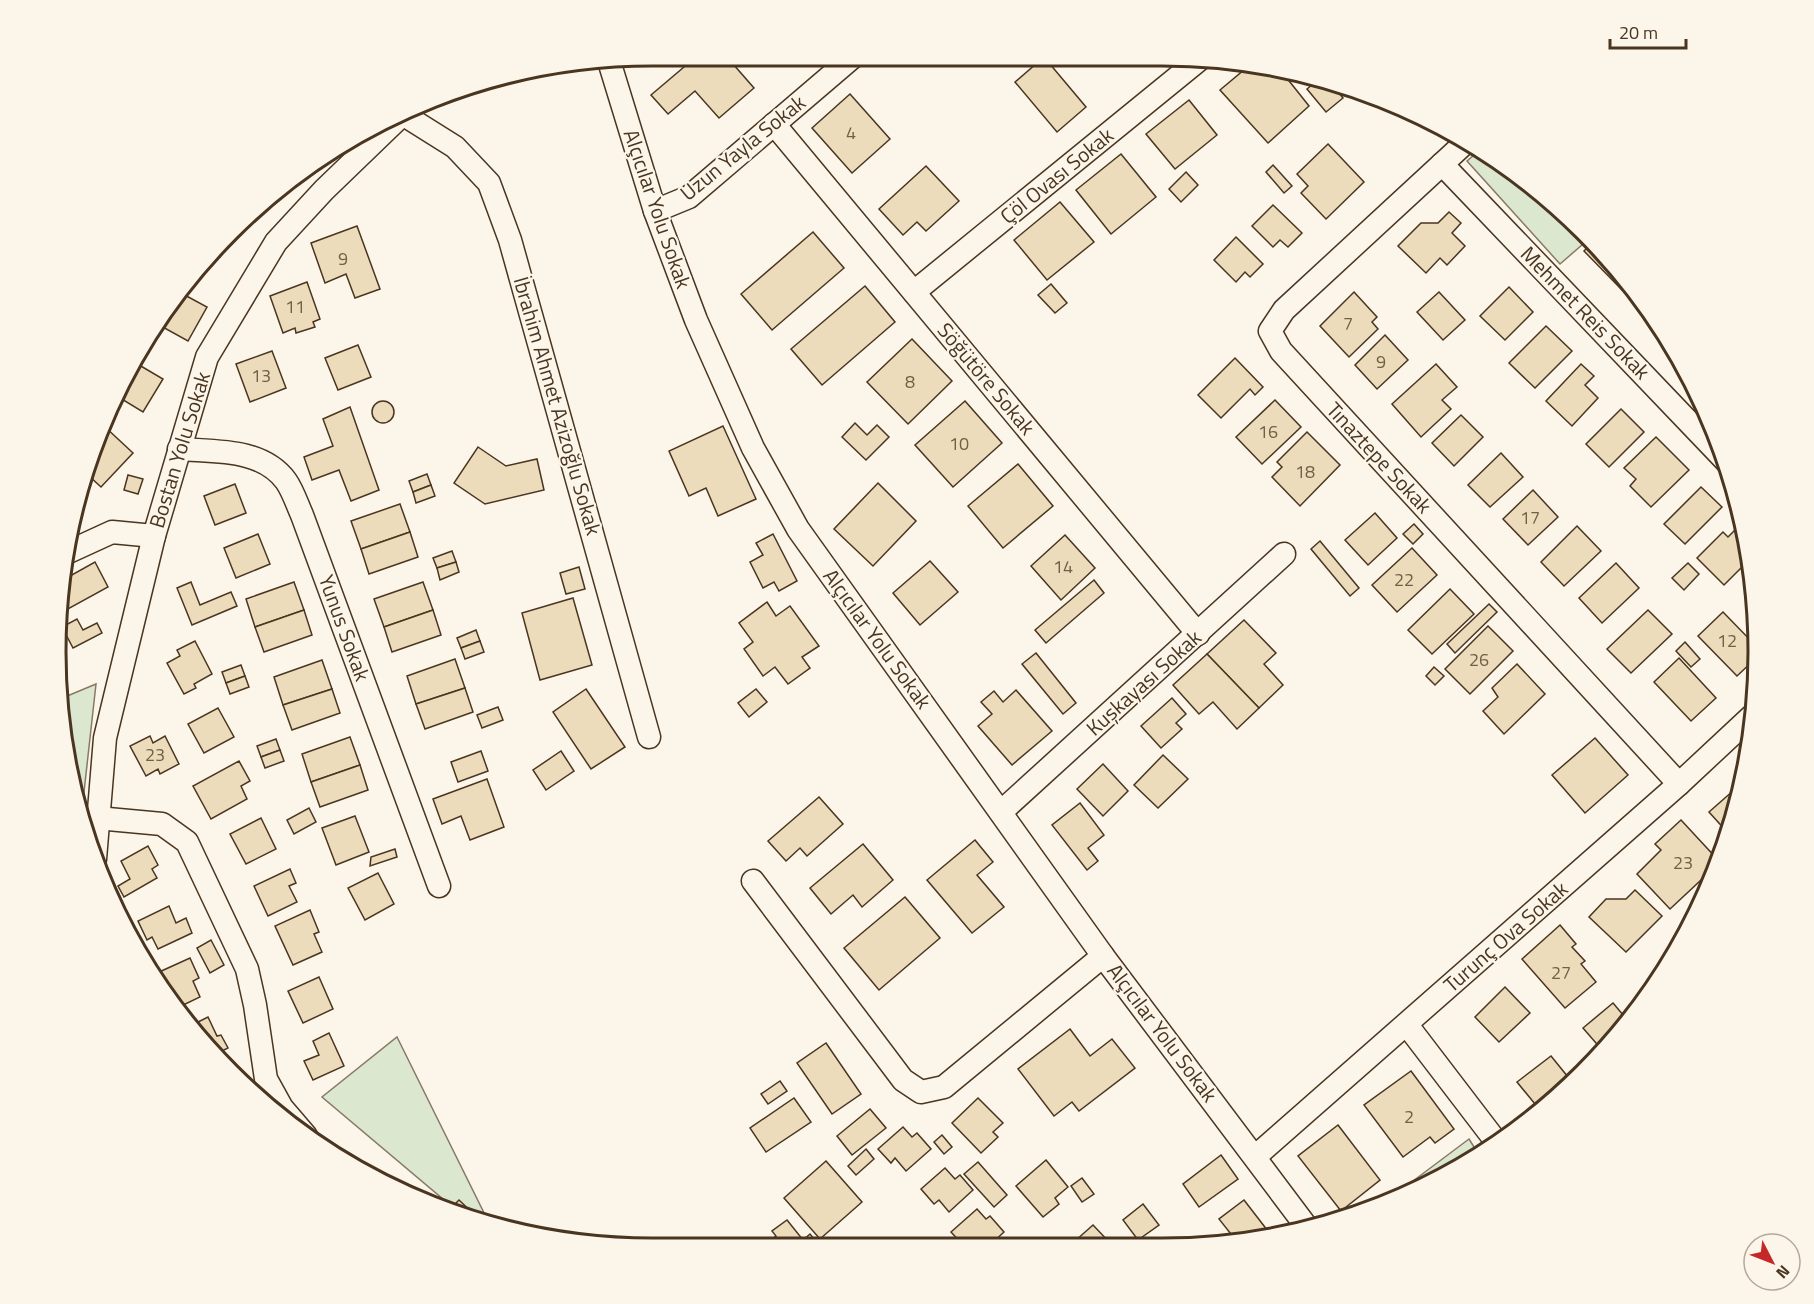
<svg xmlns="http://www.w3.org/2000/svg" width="1814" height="1304" viewBox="0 0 1814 1304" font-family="'Titillium Web',sans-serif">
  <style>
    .green { fill: #dce7d0; stroke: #887966; stroke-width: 1.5 }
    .building { fill: #ecdcbc; stroke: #4a3520; stroke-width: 1.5 }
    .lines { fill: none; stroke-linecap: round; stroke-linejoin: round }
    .minor-casing { stroke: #4a3520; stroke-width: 25 }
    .minor { stroke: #fbf6e9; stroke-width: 22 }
    .labels { text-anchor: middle; stroke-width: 4.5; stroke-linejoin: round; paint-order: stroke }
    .number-label { font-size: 18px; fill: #725f47 }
    .street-label { font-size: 21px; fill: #4a3520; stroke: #fbf6e9 }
    .rim { fill: none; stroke: #4a3520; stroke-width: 3 }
  </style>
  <rect width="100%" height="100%" fill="#fbf6e9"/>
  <g class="green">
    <polygon points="1480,150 1555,203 1590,238 1560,264 1467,161"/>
    <polygon points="96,684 82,810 61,730 60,699"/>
    <polygon points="397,1037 490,1225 462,1215 322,1097"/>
    <polygon points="1469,1139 1479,1155 1381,1205"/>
  </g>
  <g class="building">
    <polygon points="697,56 726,56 754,88 719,118 695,91 668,114 651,95"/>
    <polygon points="897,56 918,56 906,66"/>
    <polygon points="1044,57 1086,107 1057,132 1015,82"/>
    <polygon points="1242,63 1278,67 1309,106 1268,143 1220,90 1245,69"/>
    <polygon points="1319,79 1331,83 1343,98 1326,112 1307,89"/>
    <polygon points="850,94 890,139 852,173 812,128"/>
    <polygon points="1189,100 1217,135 1175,169 1146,134"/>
    <polygon points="1328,144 1364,182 1326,219 1301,193 1308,186 1297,174"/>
    <polygon points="1121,154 1156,197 1111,234 1076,190"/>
    <polygon points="1273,165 1292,186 1284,193 1266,172"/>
    <polygon points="926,166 959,201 926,231 917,222 903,235 879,209"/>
    <polygon points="1186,172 1198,185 1181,202 1169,189"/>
    <polygon points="1060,202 1094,242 1047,280 1014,240"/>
    <polygon points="1273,205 1302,233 1288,247 1280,240 1273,247 1252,226"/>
    <polygon points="1449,212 1461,223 1452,233 1465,246 1447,265 1440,258 1426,273 1398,246 1421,223 1438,223"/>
    <polygon points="357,226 380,289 355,298 346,274 325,283 311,243"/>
    <polygon points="813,232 844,268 772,330 741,294"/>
    <polygon points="1236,237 1263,264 1250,277 1245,272 1236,282 1214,260"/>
    <polygon points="1593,242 1611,259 1628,284 1622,290 1584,251"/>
    <polygon points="307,282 320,319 313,322 315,327 296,333 295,328 283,333 270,296"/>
    <polygon points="1051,284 1067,303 1055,313 1038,295"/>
    <polygon points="865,286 895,322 822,385 791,349"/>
    <polygon points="1509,287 1533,312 1505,340 1480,316"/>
    <polygon points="1354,292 1377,317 1372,322 1378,329 1349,357 1320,326"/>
    <polygon points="1439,292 1465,320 1443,340 1417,312"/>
    <polygon points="181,293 207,307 188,341 159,325"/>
    <polygon points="1546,326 1572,351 1535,388 1509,363"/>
    <polygon points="1385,335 1408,360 1377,389 1355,365"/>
    <polygon points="912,339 952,381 908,424 867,382"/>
    <polygon points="358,345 371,377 338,390 325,358"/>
    <polygon points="272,351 286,388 250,402 236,364"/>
    <polygon points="1235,358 1263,387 1255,395 1250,389 1221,418 1198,395"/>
    <polygon points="134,362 163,379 143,412 115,395"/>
    <polygon points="1436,364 1457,387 1442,400 1451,409 1421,437 1392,404"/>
    <polygon points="1581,364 1594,376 1585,385 1598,398 1572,426 1546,401"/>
    <polygon points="1275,400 1301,427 1262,464 1236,437"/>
    <polygon points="965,401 1002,443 953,487 915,445"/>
    <circle cx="383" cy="412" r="11"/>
    <polygon points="350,407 379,490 351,501 339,470 312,480 304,457 333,446 323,419"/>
    <polygon points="1621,409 1644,432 1609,467 1586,444"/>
    <polygon points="1461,415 1483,437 1454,466 1432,443"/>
    <polygon points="855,423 867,435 877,425 889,437 866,460 842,437"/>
    <polygon points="104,426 133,453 101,487 88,475"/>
    <polygon points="723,426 756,499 718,516 706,488 689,496 669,451"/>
    <polygon points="1307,432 1340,465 1300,506 1272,477 1282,467 1277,462"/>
    <polygon points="1656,437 1689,470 1651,507 1630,486 1636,479 1624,468"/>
    <polygon points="478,447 506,466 537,459 544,490 485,504 454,483"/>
    <polygon points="1501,453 1523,477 1490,507 1468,485"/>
    <polygon points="1018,464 1053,506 1003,548 968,506"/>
    <polygon points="427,474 431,485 413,492 409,481"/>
    <polygon points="128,475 143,479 138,494 124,490"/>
    <polygon points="878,483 916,521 873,566 834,529"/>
    <polygon points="235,484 246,513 215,525 204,496"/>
    <polygon points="431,485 435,496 416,503 413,492"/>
    <polygon points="1701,487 1722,507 1685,544 1664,524"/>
    <polygon points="1533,490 1558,517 1528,545 1503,519"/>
    <polygon points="400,504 410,532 361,549 351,521"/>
    <polygon points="1375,513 1397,538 1368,565 1345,540"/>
    <polygon points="1414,524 1423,534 1413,544 1403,534"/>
    <polygon points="1577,526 1601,551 1564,586 1541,562"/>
    <polygon points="1738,527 1744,532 1750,559 1724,585 1697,558 1723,532 1728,537"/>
    <polygon points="410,532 418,557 369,574 361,549"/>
    <polygon points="258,534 270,564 236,578 224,548"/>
    <polygon points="773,534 797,581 779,591 774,582 763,588 750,562 763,555 756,543"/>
    <polygon points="1065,535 1095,568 1061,600 1031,566"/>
    <polygon points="1320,541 1359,588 1350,596 1311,549"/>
    <polygon points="1412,548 1437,575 1397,612 1372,585"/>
    <polygon points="452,551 456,562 437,568 433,558"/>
    <polygon points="930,561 958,592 920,625 893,593"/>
    <polygon points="95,562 108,587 57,615 61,581"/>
    <polygon points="456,562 459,572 440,580 437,568"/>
    <polygon points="1616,563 1639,588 1602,623 1579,598"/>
    <polygon points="1688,563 1699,574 1684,590 1672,578"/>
    <polygon points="579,567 585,589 566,594 560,573"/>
    <polygon points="1094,580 1104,593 1046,643 1035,630"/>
    <polygon points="191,582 200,605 231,592 237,606 192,625 177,588"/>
    <polygon points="294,582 304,610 255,627 246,599"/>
    <polygon points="423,582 433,610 384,627 374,599"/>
    <polygon points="1450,589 1474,614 1432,654 1408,630"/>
    <polygon points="573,598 592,665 540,680 522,613"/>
    <polygon points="767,602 776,616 790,606 819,646 802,657 810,668 788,684 775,667 763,676 744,649 753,642 739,623"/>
    <polygon points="1489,604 1497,612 1455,653 1447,644"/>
    <polygon points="304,610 312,635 264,652 255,627"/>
    <polygon points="433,610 441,635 392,652 384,627"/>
    <polygon points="1648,610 1672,634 1631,673 1607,649"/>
    <polygon points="1723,612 1756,646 1756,658 1737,676 1698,636"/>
    <polygon points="77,619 83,630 97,623 102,633 73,648 62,627"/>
    <polygon points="1244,620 1276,653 1264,664 1283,685 1259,708 1207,654"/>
    <polygon points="1488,626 1513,651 1470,694 1445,669"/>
    <polygon points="476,630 480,641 461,648 457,638"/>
    <polygon points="195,641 212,674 194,684 196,688 184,694 167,663 180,656 177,650"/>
    <polygon points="480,641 484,652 465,659 461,648"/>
    <polygon points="1685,642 1700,659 1691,667 1676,651"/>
    <polygon points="1036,653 1076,703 1063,714 1022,664"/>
    <polygon points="1207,654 1259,708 1237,729 1213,702 1199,714 1173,685"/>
    <polygon points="1679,658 1716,698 1691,721 1654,682"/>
    <polygon points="455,659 465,688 416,704 407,676"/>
    <polygon points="322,660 332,689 283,705 274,677"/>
    <polygon points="1517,664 1545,694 1504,734 1483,711 1498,697 1492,688"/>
    <polygon points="241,665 245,676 226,683 222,672"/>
    <polygon points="1434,667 1444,676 1435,685 1426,676"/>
    <polygon points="245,676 249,687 230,694 226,683"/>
    <polygon points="465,688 473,712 425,729 416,704"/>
    <polygon points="332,689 340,713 292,730 283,705"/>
    <polygon points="586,689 625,747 591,769 553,712"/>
    <polygon points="756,689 767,702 749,717 738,703"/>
    <polygon points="1016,690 1052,731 1012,765 978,726 992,714 981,702 994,691 1003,702"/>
    <polygon points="1172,698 1186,714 1176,723 1182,729 1161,748 1141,726"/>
    <polygon points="498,707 503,720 482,728 477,715"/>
    <polygon points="218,708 234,737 204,753 188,724"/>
    <polygon points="150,736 153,743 165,736 179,764 160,774 158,769 146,776 130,746"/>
    <polygon points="350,737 360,765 311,782 302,754"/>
    <polygon points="1595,738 1628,775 1585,813 1552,775"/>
    <polygon points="276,739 280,750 261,757 257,746"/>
    <polygon points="280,750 284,761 265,768 261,757"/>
    <polygon points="481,751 488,771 458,782 451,762"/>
    <polygon points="561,751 574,771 546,790 533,770"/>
    <polygon points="1163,755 1188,779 1158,808 1134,785"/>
    <polygon points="239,761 250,781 241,786 247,799 211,819 193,786"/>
    <polygon points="1103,764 1128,791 1103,816 1077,789"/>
    <polygon points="360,765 368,790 320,807 311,782"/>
    <polygon points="487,779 504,827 470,840 461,816 442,824 433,799"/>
    <polygon points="1742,783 1738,807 1728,833 1709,812"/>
    <polygon points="819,797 843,824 807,856 800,848 786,861 768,841"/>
    <polygon points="1080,803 1104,835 1088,848 1098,861 1087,870 1052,825"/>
    <polygon points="309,808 316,822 294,834 287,820"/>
    <polygon points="355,816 369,852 336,865 322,828"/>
    <polygon points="261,818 276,849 246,864 230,834"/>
    <polygon points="1681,820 1718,860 1716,866 1670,909 1637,874 1661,850 1655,844"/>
    <polygon points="975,840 993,862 977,875 1004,907 972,933 927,880"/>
    <polygon points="863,844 893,880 862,907 853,895 831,914 810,888"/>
    <polygon points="148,846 158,865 152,869 157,878 124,897 118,886 130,879 121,861"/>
    <polygon points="395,849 397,857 370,866 371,857"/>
    <polygon points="290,869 296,883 289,886 297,902 268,916 254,886"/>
    <polygon points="378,873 394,904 365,920 348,888"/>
    <polygon points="1635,890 1662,916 1626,952 1589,917 1606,899 1626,899"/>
    <polygon points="905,897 940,938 879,990 844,948"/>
    <polygon points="169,906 176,923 186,918 192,933 158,949 152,937 147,940 138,921"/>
    <polygon points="310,910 319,932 314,934 322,952 293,965 275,926"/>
    <polygon points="1560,925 1576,944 1572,947 1585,961 1581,964 1596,982 1565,1008 1522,959"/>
    <polygon points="211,940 224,965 210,973 197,948"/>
    <polygon points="190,958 199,978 193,981 200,997 177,1008 165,992 157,973"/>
    <polygon points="319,977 333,1009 303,1023 288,991"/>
    <polygon points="1505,987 1530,1013 1499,1042 1475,1017"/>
    <polygon points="1613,1003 1629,1022 1602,1050 1583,1028"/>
    <polygon points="208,1017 217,1036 221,1035 228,1048 214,1055 190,1026"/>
    <polygon points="1070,1029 1090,1056 1112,1039 1135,1068 1079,1111 1072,1102 1054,1116 1018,1069"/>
    <polygon points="329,1033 344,1066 313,1080 304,1061 319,1055 313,1041"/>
    <polygon points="826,1043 861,1094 832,1114 797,1063"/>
    <polygon points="1551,1056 1568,1077 1535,1104 1517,1082"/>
    <polygon points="1411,1071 1454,1129 1435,1143 1430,1137 1403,1157 1364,1105"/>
    <polygon points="780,1081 787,1091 768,1104 761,1094"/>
    <polygon points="794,1098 811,1122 766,1152 750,1128"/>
    <polygon points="978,1098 1003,1123 993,1132 998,1137 981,1153 952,1123"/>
    <polygon points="870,1109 886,1128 852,1155 837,1136"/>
    <polygon points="1338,1125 1380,1180 1341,1211 1298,1156"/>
    <polygon points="903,1127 912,1137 917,1133 931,1149 906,1171 895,1158 891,1163 878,1149"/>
    <polygon points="942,1135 952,1147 944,1154 934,1142"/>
    <polygon points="866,1149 874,1159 856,1175 848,1166"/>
    <polygon points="1221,1155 1238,1179 1199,1207 1183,1184"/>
    <polygon points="1046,1160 1068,1187 1055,1198 1059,1204 1043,1217 1016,1186"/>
    <polygon points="826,1161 862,1202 820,1239 784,1198"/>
    <polygon points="978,1162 1007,1195 994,1207 964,1174"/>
    <polygon points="945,1168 955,1179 960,1175 973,1190 949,1212 939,1200 934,1204 921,1189"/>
    <polygon points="1082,1178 1094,1194 1082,1202 1071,1186"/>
    <polygon points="459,1200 482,1222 449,1210"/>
    <polygon points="1244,1200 1271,1235 1238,1243 1219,1219"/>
    <polygon points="1143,1204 1159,1225 1138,1240 1123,1220"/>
    <polygon points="977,1209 986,1219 990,1216 1004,1232 990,1245 974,1245 969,1240 963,1245 951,1232"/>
    <polygon points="787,1220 803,1240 810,1234 820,1246 763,1246 776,1236 772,1231"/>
    <polygon points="1093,1225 1111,1244 1078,1244 1075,1241"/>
  </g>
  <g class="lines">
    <defs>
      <g id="minor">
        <polyline points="609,61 655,211 696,320 753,448 798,529 1103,956 1306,1226"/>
        <polyline points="404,115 455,147 489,183 510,240 649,737"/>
        <polyline points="774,124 1198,634"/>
        <polyline points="1467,141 1284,310 1270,331 1281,351 1679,784"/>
        <polyline points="1442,164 1727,462"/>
        <polyline points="655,211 689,197 854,56"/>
        <polyline points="914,292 1200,59"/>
        <path d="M179,449C215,452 262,448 286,481C293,491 297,504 302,515L439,886"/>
        <polyline points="64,554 112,532 154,536"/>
        <polyline points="1002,811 1284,554"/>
        <polyline points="97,818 162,824 187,842 247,969 255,1005 266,1079 282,1108 306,1136"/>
        <polyline points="95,859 105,738 154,536 207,357 276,242 324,190 408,109"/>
        <polyline points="753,881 903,1080 921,1092 944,1087 1103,956"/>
        <polyline points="1407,1025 1498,1144"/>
        <polyline points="1256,1156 1679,784 1753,715"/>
      </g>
    </defs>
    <use href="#minor" class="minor-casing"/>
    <use href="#minor" class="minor"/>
  </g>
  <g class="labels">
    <g class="number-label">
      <text x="851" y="139">4</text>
      <text x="343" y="265">9</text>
      <text x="295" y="313">11</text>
      <text x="1348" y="330">7</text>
      <text x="1381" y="368">9</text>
      <text x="261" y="382">13</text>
      <text x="910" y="388">8</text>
      <text x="1268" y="438">16</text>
      <text x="959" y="450">10</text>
      <text x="1305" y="478">18</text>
      <text x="1530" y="524">17</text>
      <text x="1063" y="573">14</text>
      <text x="1404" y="586">22</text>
      <text x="1727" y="647">12</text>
      <text x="1479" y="666">26</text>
      <text x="155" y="761">23</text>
      <text x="1683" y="869">23</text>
      <text x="1561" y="979">27</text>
      <text x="1409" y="1123">2</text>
    </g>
    <g class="street-label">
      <text transform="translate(743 148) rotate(-39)" y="7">Uzun Yayla Sokak</text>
      <text transform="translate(1057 176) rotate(-39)" y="7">Çöl Ovası Sokak</text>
      <text transform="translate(657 209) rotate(71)" y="7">Alçıcılar Yolu Sokak</text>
      <text transform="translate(1585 313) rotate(46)" y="7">Mehmet Reis Sokak</text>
      <text transform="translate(986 379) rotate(50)" y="7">Söğütöre Sokak</text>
      <text transform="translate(557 406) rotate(74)" y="7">İbrahim Ahmet Azizoğlu Sokak</text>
      <text transform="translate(180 450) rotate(-73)" y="7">Bostan Yolu Sokak</text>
      <text transform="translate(1379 458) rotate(47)" y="7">Tınaztepe Sokak</text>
      <text transform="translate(344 628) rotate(70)" y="7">Yunus Sokak</text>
      <text transform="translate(877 639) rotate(54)" y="7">Alçıcılar Yolu Sokak</text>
      <text transform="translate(1144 683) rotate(-42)" y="7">Kuşkayası Sokak</text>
      <text transform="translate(1506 937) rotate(-41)" y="7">Turunç Ova Sokak</text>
      <text transform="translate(1162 1033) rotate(53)" y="7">Alçıcılar Yolu Sokak</text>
    </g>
  </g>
  <path d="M0 0H1814V1304H0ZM652 66H1162A586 586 0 0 1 1748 652V652A586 586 0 0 1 1162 1238H652A586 586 0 0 1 66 652V652A586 586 0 0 1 652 66Z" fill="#fbf6e9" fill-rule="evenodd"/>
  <path class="rim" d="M652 66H1162A586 586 0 0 1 1748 652V652A586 586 0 0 1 1162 1238H652A586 586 0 0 1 66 652V652A586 586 0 0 1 652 66Z"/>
  <g transform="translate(1772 1262) rotate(132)"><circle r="28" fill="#fbf6e9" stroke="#b4a999" stroke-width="1.5"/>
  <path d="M0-4.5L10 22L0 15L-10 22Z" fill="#c62828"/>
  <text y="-9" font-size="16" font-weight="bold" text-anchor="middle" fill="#4a3520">N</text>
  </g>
  <path d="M1610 39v9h76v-9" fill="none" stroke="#4a3520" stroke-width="3"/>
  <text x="1619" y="39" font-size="18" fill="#4a3520" stroke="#fbf6e9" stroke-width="4.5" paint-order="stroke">20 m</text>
</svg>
